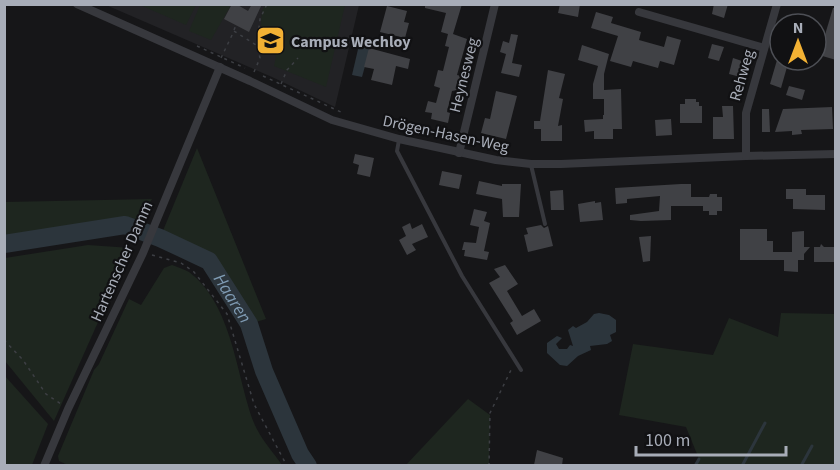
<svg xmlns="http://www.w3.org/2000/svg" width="840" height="470" viewBox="0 0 840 470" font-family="'Source Sans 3',sans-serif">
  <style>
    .built { fill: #222225 }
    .green { fill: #1e261f }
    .water { fill: #2c353c }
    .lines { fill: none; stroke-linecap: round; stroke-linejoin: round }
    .stream { stroke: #2c353c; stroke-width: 3 }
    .river { stroke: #2c353c; stroke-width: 18 }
    .building { fill: #404145 }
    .path { stroke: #3d3f44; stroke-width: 1.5; stroke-dasharray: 3 4.5; stroke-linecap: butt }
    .lane { stroke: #37383d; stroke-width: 4 }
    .street { stroke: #37383d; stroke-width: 8 }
    .labels { text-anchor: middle; stroke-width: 4.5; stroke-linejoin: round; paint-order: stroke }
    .poi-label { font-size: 16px; font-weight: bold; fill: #a8adb8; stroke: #111113; text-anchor: start }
    .street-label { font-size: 16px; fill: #a8adb8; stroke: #111113 }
    .water-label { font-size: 18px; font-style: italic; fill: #7f9bb3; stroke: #111113 }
  </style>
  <rect width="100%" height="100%" fill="#161618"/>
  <polygon class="built" points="106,5 359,5 335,107 272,77"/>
  <g class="green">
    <polygon points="140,5 196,5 186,25"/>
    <polygon points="200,5 231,5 211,40 189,31"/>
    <polygon points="265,5 345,5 326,87 274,66 276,56 259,46 262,11"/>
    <polygon points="197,148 266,319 249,324 209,261 160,238"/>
    <polygon points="152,199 137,222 113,219 5,238 5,202"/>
    <polygon points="88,245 131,248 54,421 5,361 5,258"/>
    <path d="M172,265C177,267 184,269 189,272C233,305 236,376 254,423C260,438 273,452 282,465L70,466L59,461L58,456L94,370L99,364L129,299L141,305L164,268Z"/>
    <polygon points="781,313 835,314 835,465 695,465 699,459 686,427 619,415 633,344 713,355 729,318 778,337"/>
    <polygon points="4,375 48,424 32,465 5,465"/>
    <polygon points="468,399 490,415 489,465 406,465"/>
  </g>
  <g class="water">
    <polygon points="359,45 370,48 362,77 352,75"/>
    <polygon points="599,313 609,315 616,320 616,332 610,335 612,341 607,344 590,346 591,350 578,356 567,366 560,365 547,353 547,343 557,336 562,338 556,344 559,349 567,349 570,345 573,346 568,330 573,326 576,328 587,322 594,314"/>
  </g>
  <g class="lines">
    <g class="stream">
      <polyline points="695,466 699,459"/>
      <polyline points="742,466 765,423"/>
      <polyline points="801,466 812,446"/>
    </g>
    <path class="river" id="s1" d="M4,244L125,225L160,238L209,261L249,324L264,371L300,454L308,466"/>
  </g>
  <g class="building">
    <polygon points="232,4 236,4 248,11 252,4 262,4 249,32 224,19"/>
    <polygon points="425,4 462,4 453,34 467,39 457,75 461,76 457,90 452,91 447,112 450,113 448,123 431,119 432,113 425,112 428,101 436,103 440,88 434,86 438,70 443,71 449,47 445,46 448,34 441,32 446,13 425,8"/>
    <polygon points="560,4 580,4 578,17 558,13"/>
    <polygon points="714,4 728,4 724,18 712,14"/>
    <polygon points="387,6 407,11 404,22 409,23 405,38 380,32"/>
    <polygon points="833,8 836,8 836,60 819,55"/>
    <polygon points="596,12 613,17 611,23 641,32 639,40 664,47 667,36 681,40 674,65 660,61 658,68 633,61 631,67 610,61 618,36 591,28"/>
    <polygon points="791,14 803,17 801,24 788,24"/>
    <polygon points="511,34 518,35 512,63 522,65 519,77 501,73 506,54 500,52 503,41 509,43"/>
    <polygon points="712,44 724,47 719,61 708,58"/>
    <polygon points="582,45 609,54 604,74 604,90 621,89 622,129 613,129 613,139 594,139 594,131 585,132 584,120 603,119 603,115 604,115 604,99 593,99 593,84 598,66 578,60"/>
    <polygon points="369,48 410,59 408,69 396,66 392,85 371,80 374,69 364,67"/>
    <polygon points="733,58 748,63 744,78 729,74"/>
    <polygon points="777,60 789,60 781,88 770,84"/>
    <polygon points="548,70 565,74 559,98 563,99 558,126 562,125 562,141 541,141 541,129 534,129 534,121 540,121"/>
    <polygon points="789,86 805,90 802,100 786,95"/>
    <polygon points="496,91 517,96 506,139 481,133 485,118 490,119"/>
    <polygon points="685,99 696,99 696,102 699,102 699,106 702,106 702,123 680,123 680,104 685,104"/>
    <polygon points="722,106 733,106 734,139 713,139 713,117 723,117"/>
    <polygon points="832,107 833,129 801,130 802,134 792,135 792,131 775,132 783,109"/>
    <polygon points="762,109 769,109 770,132 762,132"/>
    <polygon points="671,119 672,135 656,136 655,120"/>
    <polygon points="355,154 374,158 370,177 357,174 359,165 353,163"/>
    <polygon points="442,171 462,175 459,189 439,185"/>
    <polygon points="479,181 502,186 502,184 521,184 519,217 503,217 502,199 476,194"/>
    <polygon points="681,184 691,184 691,197 709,197 710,194 717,194 717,197 722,197 722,211 717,211 717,215 709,215 709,211 703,211 703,206 671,206 671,220 641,221 630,220 630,215 659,211 660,196 627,199 627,203 616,204 615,188"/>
    <polygon points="786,189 806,189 806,195 825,195 825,210 793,209 793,199 786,199"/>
    <polygon points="563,190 564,210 551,210 550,191"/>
    <polygon points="595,201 595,203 601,202 603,220 580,222 578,204"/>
    <polygon points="474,209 487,212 484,221 490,223 484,251 489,252 487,260 464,256 465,250 462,250 464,242 476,243 479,227 470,225"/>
    <polygon points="410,223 412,229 422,224 428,237 412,244 416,250 407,255 399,240 406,236 402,227"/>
    <polygon points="541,225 544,228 548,226 553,246 528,252 524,235 528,234 526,228"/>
    <polygon points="740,229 767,229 767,241 773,241 773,252 792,252 792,232 804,231 804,247 810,247 804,254 804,260 798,260 798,272 784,271 784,260 740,260"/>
    <polygon points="651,236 650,261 643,262 639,237"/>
    <polygon points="821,244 824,247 834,247 836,262 814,262 814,247 820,247"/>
    <polygon points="505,265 518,284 507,291 522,316 534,309 541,321 517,335 510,323 513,321 489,283 500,277 494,269"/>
    <polygon points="537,450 563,458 562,465 534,465"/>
  </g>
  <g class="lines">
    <g class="path">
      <polyline points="234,30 236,25"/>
      <polyline points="197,46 245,68"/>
      <polyline points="221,58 234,31 256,45"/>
      <polyline points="254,72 260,58 257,45 260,19 267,4"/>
      <polyline points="263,76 343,113"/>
      <polyline points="281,84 287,70 298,58"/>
      <polyline points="152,255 181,263 194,272 227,314 254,404 287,466"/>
      <polyline points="4,340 23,360 46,394 61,404"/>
      <polyline points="489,466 490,413 511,370"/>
    </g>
    <g class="lane">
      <polyline points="399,140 397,151 462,276 521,370"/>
      <polyline points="531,165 545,224"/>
    </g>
    <g class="street">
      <polyline points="77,4 250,81 332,120 399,139 496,160 531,164 561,164 746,156 836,154"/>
      <polyline points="639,12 764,48"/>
      <polyline points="459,153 495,4"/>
      <polyline points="746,156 746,113 777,4"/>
      <polyline points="44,466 68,409 143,253 220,67"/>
    </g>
  </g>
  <defs>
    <symbol id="university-square" viewBox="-11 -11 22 22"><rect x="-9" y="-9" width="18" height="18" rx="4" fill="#f2b134" stroke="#111113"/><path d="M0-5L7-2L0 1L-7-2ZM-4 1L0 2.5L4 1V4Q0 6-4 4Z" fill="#111"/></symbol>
  </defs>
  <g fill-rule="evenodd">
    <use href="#university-square" x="254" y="24" width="33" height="33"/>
  </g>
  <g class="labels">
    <g class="poi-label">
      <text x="291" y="47">Campus Wechloy</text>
    </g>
    <g class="street-label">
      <text transform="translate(463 75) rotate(-76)" y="6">Heynesweg</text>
      <text transform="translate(741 75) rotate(-74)" y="6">Rehweg</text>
      <text transform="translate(446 133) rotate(12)" y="6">Drögen-Hasen-Weg</text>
      <text transform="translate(121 261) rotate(-66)" y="6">Hartenscher Damm</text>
    </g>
    <g class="water-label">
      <text dy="6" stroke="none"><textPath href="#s1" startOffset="258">Haaren</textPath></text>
    </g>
  </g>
  <rect width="840" height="470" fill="none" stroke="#a8adb8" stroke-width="12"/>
  <g transform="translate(798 42)"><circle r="28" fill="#111113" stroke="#4d4f55" stroke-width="1.5"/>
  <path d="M0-4.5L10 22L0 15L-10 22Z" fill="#f2b134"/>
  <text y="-9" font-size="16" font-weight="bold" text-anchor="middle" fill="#a8adb8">N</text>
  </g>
  <path d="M636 446v9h150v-9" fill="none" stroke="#a8adb8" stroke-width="3"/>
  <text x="645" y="446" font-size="18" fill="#a8adb8" stroke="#111113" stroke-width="4.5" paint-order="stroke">100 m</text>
</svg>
